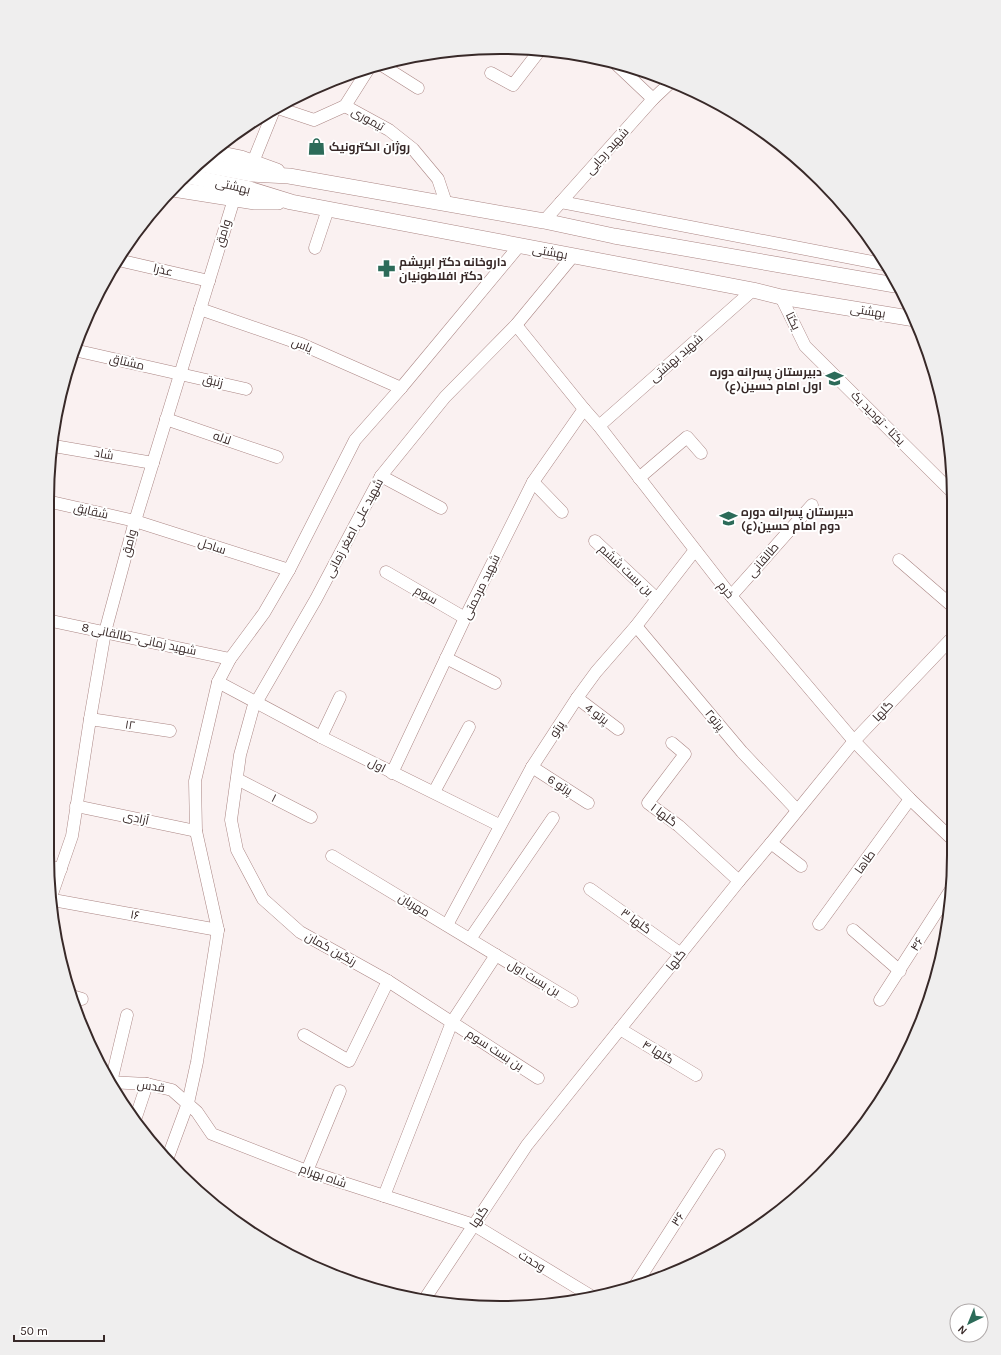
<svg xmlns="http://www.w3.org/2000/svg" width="1001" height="1355" viewBox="0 0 1001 1355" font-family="Karla,Cairo,sans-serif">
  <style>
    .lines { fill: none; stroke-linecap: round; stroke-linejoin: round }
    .minor-casing { stroke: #ab8684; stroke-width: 13 }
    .major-casing { stroke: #ab8684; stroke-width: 16 }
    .minor { stroke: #fff; stroke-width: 12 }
    .major { stroke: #fff; stroke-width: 15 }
    .labels { text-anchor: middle; stroke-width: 4; stroke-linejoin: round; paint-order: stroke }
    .street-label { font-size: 12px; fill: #382928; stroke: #fff }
    .poi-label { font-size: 12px; font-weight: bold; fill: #382928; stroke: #fff; text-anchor: start }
    .rim { fill: none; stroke: #382928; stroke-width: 2 }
  </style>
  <rect width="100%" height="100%" fill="#faf1f1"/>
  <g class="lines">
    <defs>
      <g id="minor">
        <polyline points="380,64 418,88"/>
        <polyline points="616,64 653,99"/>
        <polyline points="491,73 513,85 540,50"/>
        <polyline points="345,106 389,130 413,149 438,179 446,203"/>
        <polyline points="345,106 369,68"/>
        <polyline points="278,108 314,120 345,106"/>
        <polyline points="253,162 274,110"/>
        <polyline points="561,202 883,264"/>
        <polyline points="544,221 653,99 671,82"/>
        <polyline points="315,248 328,209"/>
        <polyline points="118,260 209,281"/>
        <polyline points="781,297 805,346 950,490"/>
        <polyline points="200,309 301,344 401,388"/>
        <polyline points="516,325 584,409 599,426 731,596 854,741 910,799 953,840"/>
        <polyline points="74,350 246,389"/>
        <polyline points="166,419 277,457"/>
        <polyline points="599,426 753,290"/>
        <polyline points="54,446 153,463"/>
        <polyline points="381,476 441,508"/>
        <polyline points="639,478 687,437 701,453"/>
        <polyline points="533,482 562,512"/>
        <polyline points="47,501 135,521 289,570"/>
        <polyline points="595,541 657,599"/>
        <polyline points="899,560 951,605"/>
        <polyline points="386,572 465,618"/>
        <polyline points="731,596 812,505"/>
        <polyline points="47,620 230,659"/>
        <polyline points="636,626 742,752 797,810"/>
        <polyline points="446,658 495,683"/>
        <polyline points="218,682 321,737 499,825"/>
        <polyline points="577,698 618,729"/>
        <polyline points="90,719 170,731"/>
        <polyline points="321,737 340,697"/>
        <polyline points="672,743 685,754 648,803 679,826 739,881"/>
        <polyline points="532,767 588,803"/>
        <polyline points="392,773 465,618 533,482 584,409"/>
        <polyline points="237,779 311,817"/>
        <polyline points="434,792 469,727"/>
        <polyline points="76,806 196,831"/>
        <polyline points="771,843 801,866"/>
        <polyline points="332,856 572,1001"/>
        <polyline points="49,866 61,869"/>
        <polyline points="590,889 681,954"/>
        <polyline points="52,894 72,836 90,719 105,632 135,521 234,199"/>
        <polyline points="53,900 218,930"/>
        <polyline points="819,924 910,799"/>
        <polyline points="447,925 532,767 577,698 596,672 636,626 695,550"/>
        <polyline points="853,930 900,971"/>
        <polyline points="470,939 553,818"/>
        <polyline points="72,996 82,999"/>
        <polyline points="880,1000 952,888"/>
        <polyline points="620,1029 696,1075"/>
        <polyline points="304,1035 349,1061 388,981"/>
        <polyline points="538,1078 388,981 300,932 263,899 237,850 231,820 240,755 253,708 316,599 381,476 445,397 516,325 573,256"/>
        <polyline points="109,1082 147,1084 172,1090 197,1112 212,1134 307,1171 474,1225 591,1296"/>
        <polyline points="111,1082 127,1015"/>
        <polyline points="135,1120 147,1084"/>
        <polyline points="168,1157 188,1103 197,1062 218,930 196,831 195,781 218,682 230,659 264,613 289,570 355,440 401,388 519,246"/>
        <polyline points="307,1171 340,1091"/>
        <polyline points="384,1196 452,1022 496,955"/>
        <polyline points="636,1284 719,1155"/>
        <polyline points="424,1300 527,1145 575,1085 739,881 771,843 854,741 951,639"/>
      </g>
      <g id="major">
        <polyline points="212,152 241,158 277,171"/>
        <polyline points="199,164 251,174 289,176 544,221 614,236 895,285"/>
        <polyline points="187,176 246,188 291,202 753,290 781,297 915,319"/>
        <polyline points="173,189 255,202 278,202"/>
      </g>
    </defs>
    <use href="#minor" class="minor-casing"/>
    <use href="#major" class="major-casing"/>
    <use href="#minor" class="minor"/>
    <use href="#major" class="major"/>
  </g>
  <defs>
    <symbol id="shop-bare" viewBox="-9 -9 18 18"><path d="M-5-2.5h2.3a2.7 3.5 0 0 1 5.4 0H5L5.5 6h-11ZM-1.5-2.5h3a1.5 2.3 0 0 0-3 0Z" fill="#2c6b59" stroke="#fff" stroke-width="2.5" paint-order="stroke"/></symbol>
    <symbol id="pharmacy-bare" viewBox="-9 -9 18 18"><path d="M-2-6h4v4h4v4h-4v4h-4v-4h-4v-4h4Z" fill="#2c6b59" stroke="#fff" stroke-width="2.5" paint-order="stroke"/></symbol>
    <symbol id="school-bare" viewBox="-9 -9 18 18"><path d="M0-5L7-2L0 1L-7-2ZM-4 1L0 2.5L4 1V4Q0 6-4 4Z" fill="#2c6b59" stroke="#fff" stroke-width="2.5" paint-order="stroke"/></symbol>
  </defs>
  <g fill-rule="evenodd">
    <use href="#shop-bare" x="304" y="134" width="25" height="25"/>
    <use href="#pharmacy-bare" x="374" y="256" width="25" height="25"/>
    <use href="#school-bare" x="822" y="366" width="25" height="25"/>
    <use href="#school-bare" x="716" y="506" width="25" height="25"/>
  </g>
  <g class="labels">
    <g class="street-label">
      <text transform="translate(368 119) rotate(29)" y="4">تیموری</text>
      <text transform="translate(607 151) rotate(-48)" y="4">شهید رجایی</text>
      <text transform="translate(233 186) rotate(13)" y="4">بهشتی</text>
      <text transform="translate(223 233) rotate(-73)" y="4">وامق</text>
      <text transform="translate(550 252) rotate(10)" y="4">بهشتی</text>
      <text transform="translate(163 270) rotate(13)" y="4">عذرا</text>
      <text transform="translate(868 311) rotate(9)" y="4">بهشتی</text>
      <text transform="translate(793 321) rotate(64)" y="4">یکتا</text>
      <text transform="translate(302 345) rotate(22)" y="4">یاس</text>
      <text transform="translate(676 358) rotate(-41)" y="4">شهید بهشتی</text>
      <text transform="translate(127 362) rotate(13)" y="4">مشتاق</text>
      <text transform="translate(213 381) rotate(13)" y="4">زنبق</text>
      <text transform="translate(878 418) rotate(45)" y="4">یکتا - توحید یک</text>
      <text transform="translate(222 438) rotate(19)" y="4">لاله</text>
      <text transform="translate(104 454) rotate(10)" y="4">شاد</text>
      <text transform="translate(91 511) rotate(13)" y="4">شقایق</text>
      <text transform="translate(354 528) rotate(-62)" y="4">شهید علی اصغر زمانی</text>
      <text transform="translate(129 543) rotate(-75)" y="4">وامق</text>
      <text transform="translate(212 546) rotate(18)" y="4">ساحل</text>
      <text transform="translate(763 560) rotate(-49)" y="4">طالقانی</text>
      <text transform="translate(626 570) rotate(43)" y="4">بن بست ششم</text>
      <text transform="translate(481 587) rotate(-64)" y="4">شهید مرحمتی</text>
      <text transform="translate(726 590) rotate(51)" y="4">خرم</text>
      <text transform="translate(426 595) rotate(31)" y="4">سوم</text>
      <text transform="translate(139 639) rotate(12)" y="4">شهید زمانی- طالقانی 8</text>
      <text transform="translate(883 711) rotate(-46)" y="4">گلها</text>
      <text transform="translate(597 714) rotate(37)" y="4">پرتو 4</text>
      <text transform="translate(715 720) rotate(50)" y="4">پرتو۲</text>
      <text transform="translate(130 725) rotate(9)" y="4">۱۲</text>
      <text transform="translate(557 729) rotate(-57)" y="4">پرتو</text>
      <text transform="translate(377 765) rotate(27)" y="4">اول</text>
      <text transform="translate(560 785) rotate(32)" y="4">پرتو 6</text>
      <text transform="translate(274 798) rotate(27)" y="4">۱</text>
      <text transform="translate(664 815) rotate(37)" y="4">گلها ۱</text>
      <text transform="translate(136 818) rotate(12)" y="4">آزادی</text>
      <text transform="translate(865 862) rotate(-54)" y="4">طاها</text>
      <text transform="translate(414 905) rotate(31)" y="4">مهربان</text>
      <text transform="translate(135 915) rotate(10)" y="4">۱۶</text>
      <text transform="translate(636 921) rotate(36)" y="4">گلها ۳</text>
      <text transform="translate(917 944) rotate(-58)" y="4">۴۶</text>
      <text transform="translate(331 949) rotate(29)" y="4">رنگین کمان</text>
      <text transform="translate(676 960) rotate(-51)" y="4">گلها</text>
      <text transform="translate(534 978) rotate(31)" y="4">بن بست اول</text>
      <text transform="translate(495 1050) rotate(33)" y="4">بن بست سوم</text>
      <text transform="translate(658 1052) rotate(31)" y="4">گلها ۴</text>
      <text transform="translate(151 1086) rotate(9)" y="4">قدس</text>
      <text transform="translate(323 1176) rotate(19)" y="4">شاه بهرام</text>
      <text transform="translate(479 1217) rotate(-56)" y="4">گلها</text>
      <text transform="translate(678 1219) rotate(-57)" y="4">۳۶</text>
      <text transform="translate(532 1261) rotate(31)" y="4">وحدت</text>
    </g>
    <g class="poi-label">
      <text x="329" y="151">روژان الکترونیک</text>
      <text x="399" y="266">داروخانه دکتر ابریشم<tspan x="399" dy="14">دکتر افلاطونیان</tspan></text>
      <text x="822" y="376" text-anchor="end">دبیرستان پسرانه دوره<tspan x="822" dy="14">اول امام حسین(ع)</tspan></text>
      <text x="741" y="516">دبیرستان پسرانه دوره<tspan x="741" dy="14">دوم امام حسین(ع)</tspan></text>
    </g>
  </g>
  <path d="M0 0H1001V1355H0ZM500 54H501A446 446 0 0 1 947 500V855A446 446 0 0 1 501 1301H500A446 446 0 0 1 54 855V500A446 446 0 0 1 500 54Z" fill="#efeeee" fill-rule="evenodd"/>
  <path class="rim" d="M500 54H501A446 446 0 0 1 947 500V855A446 446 0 0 1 501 1301H500A446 446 0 0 1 54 855V500A446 446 0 0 1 500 54Z"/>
  <g transform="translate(969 1323) rotate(223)"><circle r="19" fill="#ffffff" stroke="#afa9a9"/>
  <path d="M0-3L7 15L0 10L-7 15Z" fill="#2c6b59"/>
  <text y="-6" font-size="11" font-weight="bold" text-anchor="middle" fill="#382928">N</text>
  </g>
  <path d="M14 1335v6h90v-6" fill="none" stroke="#382928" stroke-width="2"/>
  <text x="20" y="1335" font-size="12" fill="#382928" stroke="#ffffff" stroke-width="3" paint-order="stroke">50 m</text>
</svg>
